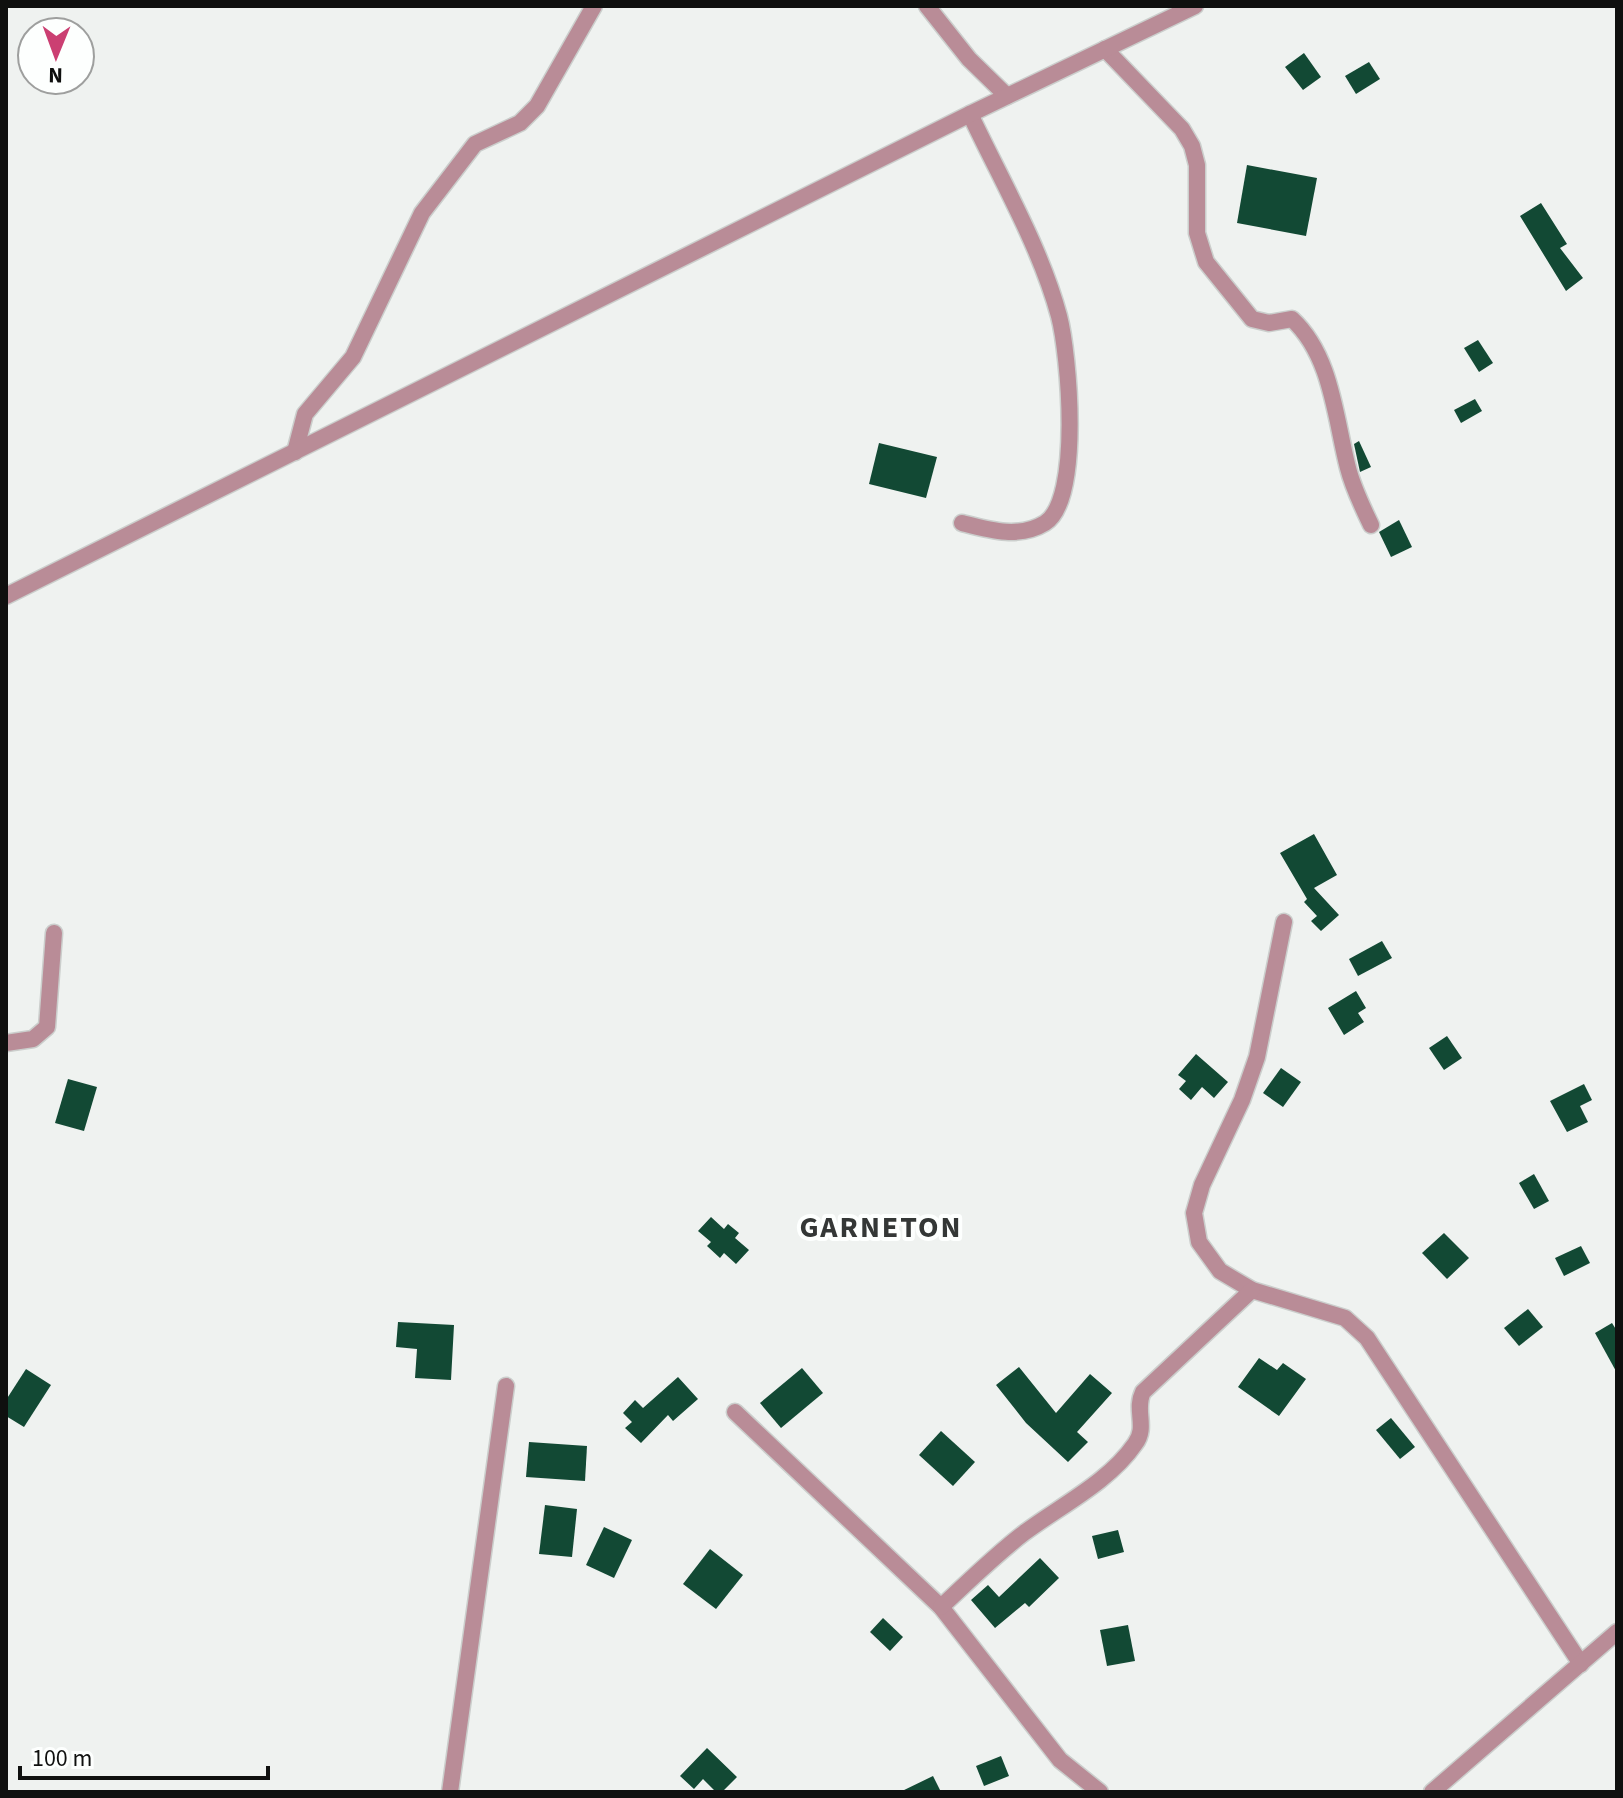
<svg xmlns="http://www.w3.org/2000/svg" width="1623" height="1798" viewBox="0 0 1623 1798" font-family="'Source Sans 3',sans-serif">
  <style>
    .building { fill: #124934 }
    .lines { fill: none; stroke-linecap: round; stroke-linejoin: round }
    .minor-casing { stroke: #cbcecc; stroke-width: 19 }
    .minor { stroke: #b98c97; stroke-width: 16 }
    .labels { text-anchor: middle; stroke-width: 8; stroke-linejoin: round; paint-order: stroke }
    .district-label { font-size: 30px; font-weight: bold; letter-spacing: 2px; fill: #343736; stroke: #fdfffe }
  </style>
  <rect width="100%" height="100%" fill="#eff2f0"/>
  <g class="building">
    <polygon points="1304,53 1321,77 1303,90 1285,67"/>
    <polygon points="1369,62 1380,79 1356,94 1345,76"/>
    <polygon points="1247,165 1317,178 1306,236 1237,223"/>
    <polygon points="1541,203 1567,244 1560,248 1583,278 1566,291 1520,216"/>
    <polygon points="1478,340 1493,363 1479,372 1464,348"/>
    <polygon points="1475,399 1482,411 1461,423 1454,410"/>
    <polygon points="1359,441 1371,467 1360,472 1354,444"/>
    <polygon points="879,443 937,457 926,498 869,484"/>
    <polygon points="1399,520 1412,547 1391,557 1379,532"/>
    <polygon points="1314,834 1337,875 1314,888 1339,915 1321,931 1311,921 1317,916 1304,902 1307,899 1280,853"/>
    <polygon points="1382,941 1392,958 1358,976 1349,959"/>
    <polygon points="1356,991 1366,1008 1358,1013 1364,1022 1344,1035 1328,1008"/>
    <polygon points="1447,1036 1462,1058 1444,1070 1429,1048"/>
    <polygon points="1196,1054 1228,1082 1214,1098 1202,1087 1191,1100 1179,1089 1186,1081 1178,1075"/>
    <polygon points="1281,1068 1301,1082 1283,1107 1263,1093"/>
    <polygon points="68,1079 97,1087 84,1131 55,1123"/>
    <polygon points="1584,1084 1592,1100 1580,1106 1588,1122 1567,1132 1550,1101"/>
    <polygon points="1534,1174 1549,1201 1534,1209 1519,1183"/>
    <polygon points="711,1217 724,1229 728,1224 739,1233 735,1238 749,1250 736,1264 724,1253 720,1258 707,1246 711,1242 698,1231"/>
    <polygon points="1444,1233 1469,1258 1447,1279 1422,1253"/>
    <polygon points="1581,1246 1590,1263 1564,1276 1555,1258"/>
    <polygon points="1528,1309 1543,1327 1519,1346 1504,1328"/>
    <polygon points="398,1322 454,1325 451,1380 415,1378 417,1349 396,1347"/>
    <polygon points="1612,1323 1617,1331 1617,1373 1595,1333"/>
    <polygon points="1259,1358 1277,1370 1283,1363 1306,1379 1279,1416 1238,1387"/>
    <polygon points="1019,1367 1056,1413 1090,1374 1112,1393 1077,1432 1088,1442 1068,1462 1026,1423 996,1385"/>
    <polygon points="802,1368 823,1393 781,1428 760,1403"/>
    <polygon points="26,1369 51,1385 24,1427 6,1416 6,1400"/>
    <polygon points="678,1377 698,1399 673,1421 668,1415 641,1443 625,1428 632,1422 623,1413 635,1400 643,1408"/>
    <polygon points="1391,1418 1415,1447 1400,1459 1376,1430"/>
    <polygon points="941,1431 975,1462 953,1486 919,1455"/>
    <polygon points="529,1442 587,1446 585,1481 526,1477"/>
    <polygon points="545,1505 577,1509 572,1557 539,1554"/>
    <polygon points="604,1527 632,1540 614,1578 586,1565"/>
    <polygon points="1118,1530 1124,1552 1098,1559 1092,1536"/>
    <polygon points="710,1549 743,1575 716,1609 683,1584"/>
    <polygon points="1040,1558 1059,1578 1029,1607 1025,1603 995,1628 971,1600 988,1585 999,1597"/>
    <polygon points="883,1618 903,1637 890,1651 870,1632"/>
    <polygon points="1128,1625 1135,1661 1107,1666 1100,1630"/>
    <polygon points="707,1748 737,1777 722,1792 716,1792 703,1779 694,1789 680,1776"/>
    <polygon points="1001,1756 1009,1776 984,1786 976,1766"/>
    <polygon points="933,1776 941,1792 900,1792"/>
  </g>
  <g class="lines">
    <defs>
      <g id="minor">
        <polyline points="927,6 969,59 1007,96"/>
        <path d="M1105,49L1182,129L1192,146L1197,165V233L1206,262L1252,319L1269,323L1292,319C1332,356 1335,418 1348,468C1353,488 1362,506 1371,525"/>
        <polyline points="295,452 305,414 353,357 422,213 475,144 520,123 537,106 594,6"/>
        <path d="M962,523C989,530 1019,539 1045,523C1082,500 1069,354 1059,316C1040,246 1001,180 970,114"/>
        <polyline points="6,596 970,114 1195,6"/>
        <polyline points="1284,922 1257,1057 1242,1100 1202,1185 1194,1213 1199,1242 1220,1271 1252,1290 1345,1318 1367,1338 1581,1664"/>
        <polyline points="6,1043 33,1039 47,1027 54,933"/>
        <polyline points="735,1412 941,1607 1060,1760 1100,1792"/>
        <path d="M941,1607C968,1582 995,1555 1024,1533C1060,1506 1109,1482 1135,1444C1148,1427 1134,1410 1143,1392L1252,1290"/>
        <polyline points="450,1792 506,1386"/>
        <polyline points="1432,1792 1617,1632"/>
      </g>
    </defs>
    <use href="#minor" class="minor-casing"/>
    <use href="#minor" class="minor"/>
  </g>
  <g class="labels">
    <g class="district-label">
      <text x="881" y="1237">GARNETON</text>
    </g>
  </g>
  <rect width="1623" height="1798" fill="none" stroke="#0f100f" stroke-width="16"/>
  <g transform="translate(56 56) rotate(181)"><circle r="38" fill="#fdfffe" stroke="#9e9f9e" stroke-width="2"/>
  <path d="M0-6L14 30L0 20L-14 30Z" fill="#cb3f72"/>
  <text y="-12" font-size="22" font-weight="bold" text-anchor="middle" fill="#0f100f">N</text>
  </g>
  <path d="M20 1766v12h248v-12" fill="none" stroke="#0f100f" stroke-width="4"/>
  <text x="32" y="1766" font-size="24" fill="#0f100f" stroke="#fdfffe" stroke-width="6" paint-order="stroke">100 m</text>
</svg>
